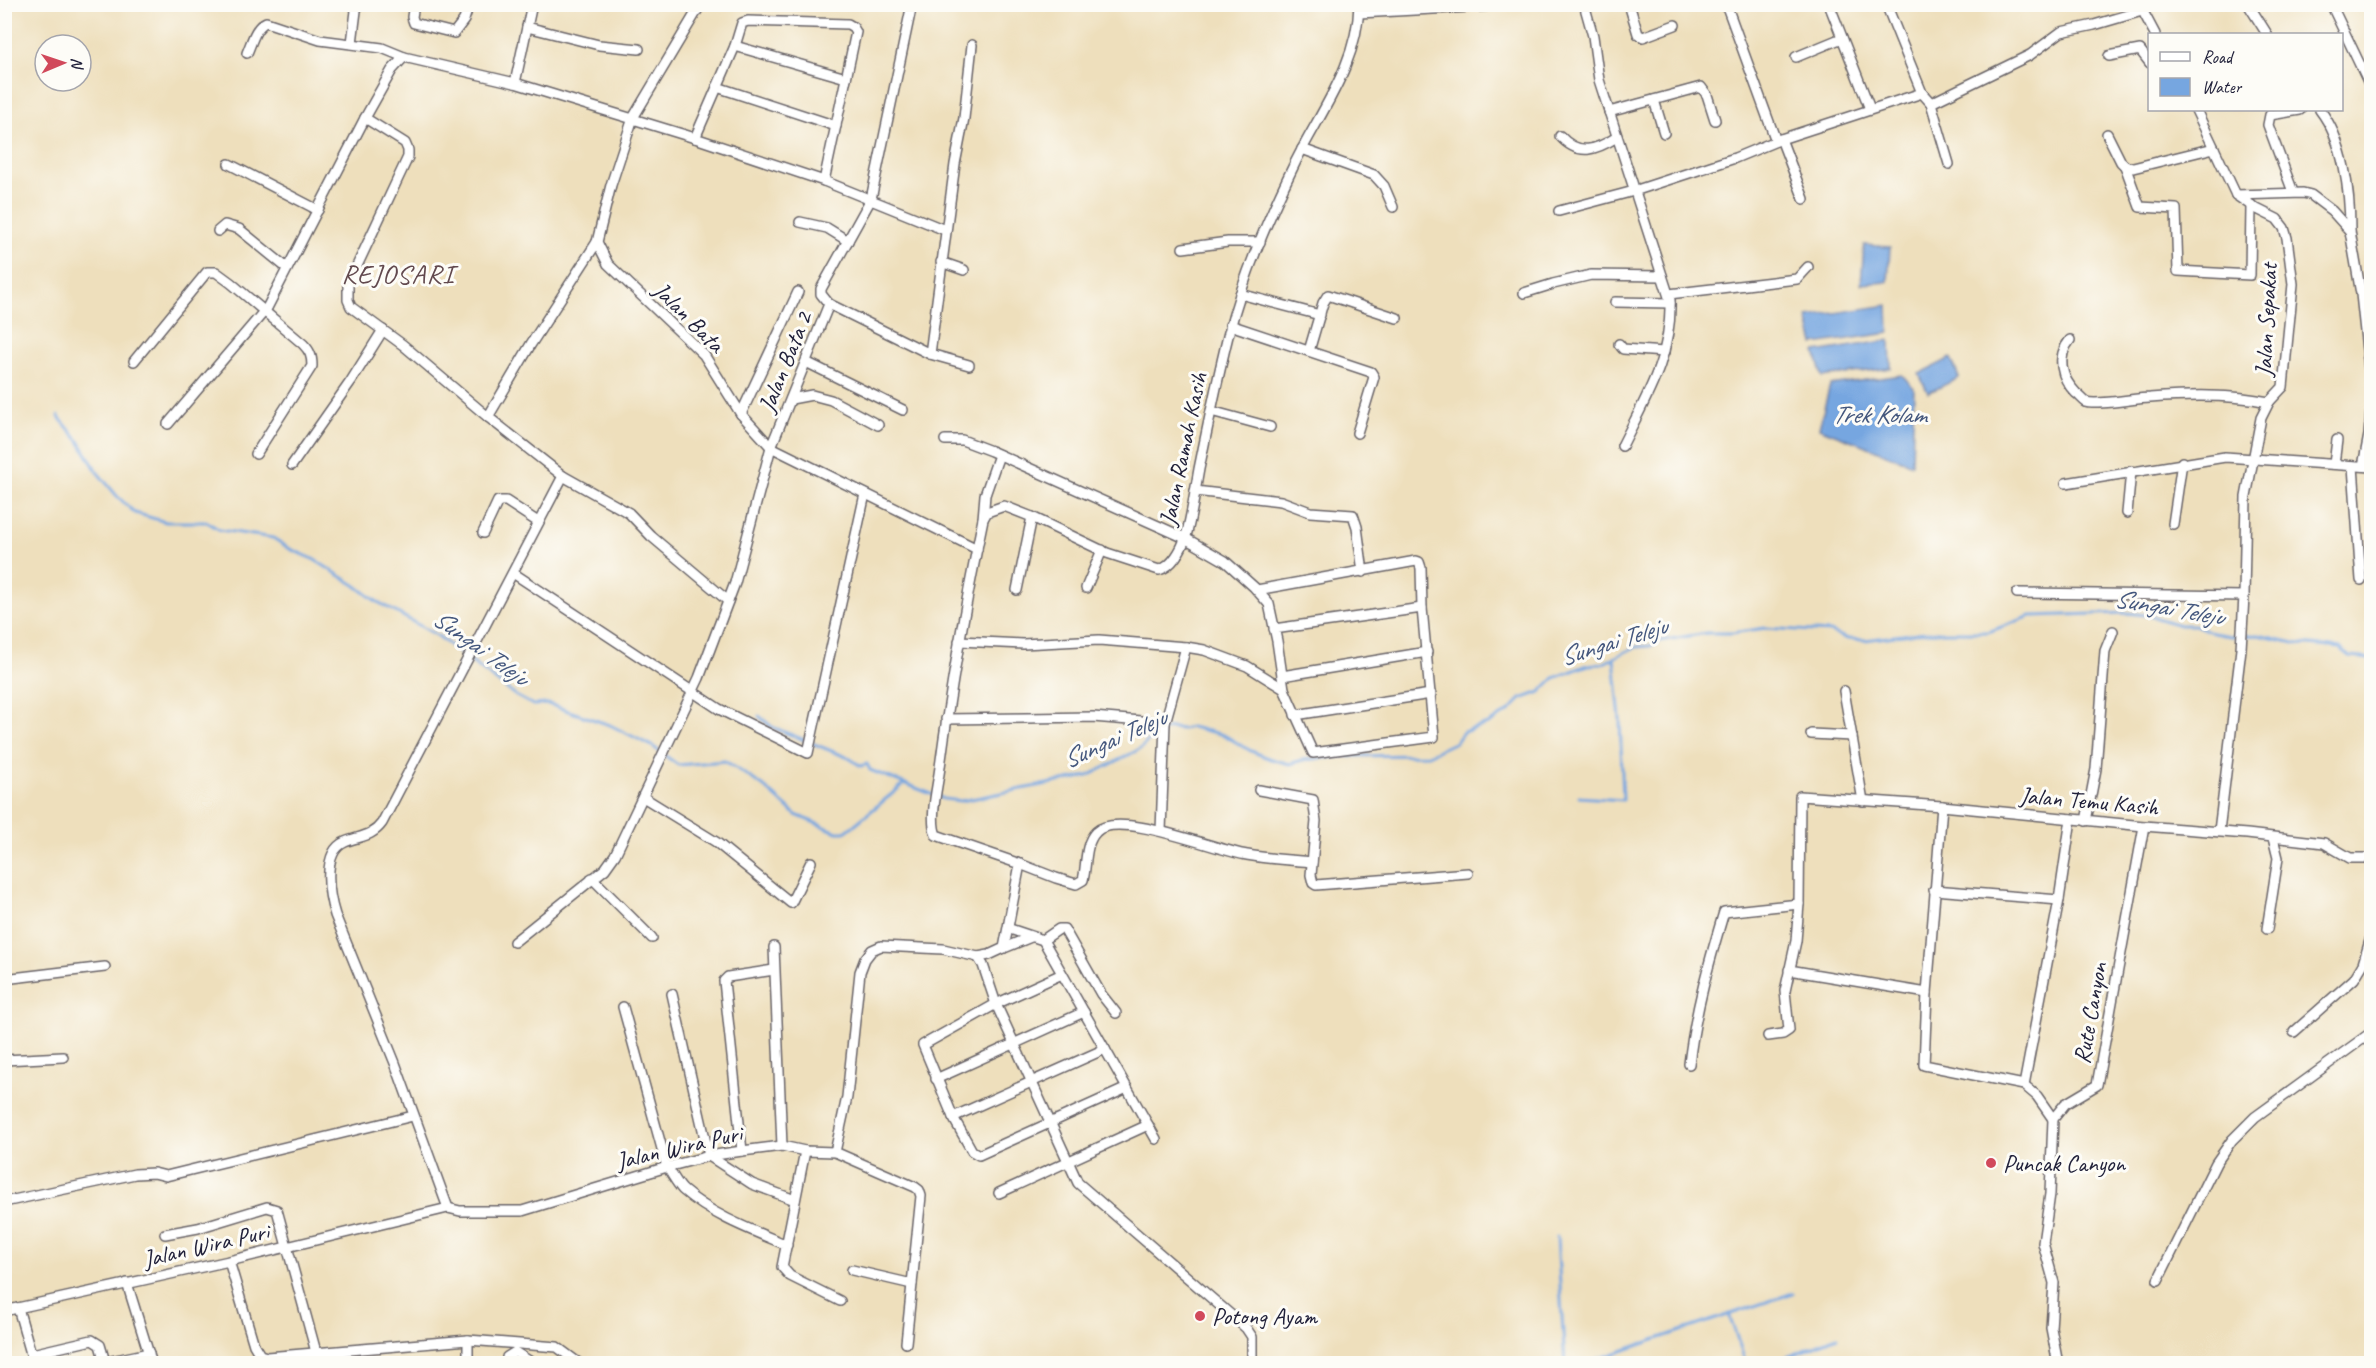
<svg xmlns="http://www.w3.org/2000/svg" width="2376" height="1368" viewBox="0 0 2376 1368" font-family="Caveat,sans-serif">
  <style>
    .water { fill: #76a6e0; stroke: #4c648e; stroke-width: 1.5 }
    .lines { fill: none; stroke-linecap: round; stroke-linejoin: round }
    .stream { stroke: #76a6e0; stroke-width: 3 }
    .street-casing { stroke: #696468; stroke-width: 12 }
    .street { stroke: #fff; stroke-width: 9 }
    .poi-dot { fill: #d1495b; stroke: #fdfcf7; stroke-width: 2 }
    .labels { text-anchor: middle; stroke-width: 6; stroke-linejoin: round; paint-order: stroke }
    .street-label { font-size: 24px; fill: #22223b; stroke: #fdfcf7 }
    .poi-label { font-size: 24px; fill: #22223b; stroke: #fdfcf7; text-anchor: start }
    .water-label { font-size: 26px; font-style: italic; fill: #44577d; stroke: #fdfcf7 }
    .quarter-label { font-size: 27px; letter-spacing: 1.5px; fill: #62494e; stroke: #fdfcf7 }
  </style>
  <rect width="100%" height="100%" fill="#fdfcf7"/>
  <filter id="ink" filterUnits="userSpaceOnUse"><feTurbulence type="fractalNoise" baseFrequency=".0167" numOctaves="2"/><feDisplacementMap in="SourceGraphic" scale="12" xChannelSelector="R" yChannelSelector="G"/><feConvolveMatrix kernelMatrix="1 2 1 2 8 2 1 2 1" color-interpolation-filters="sRGB"/></filter>
  <filter id="wash" filterUnits="userSpaceOnUse"><feTurbulence type="fractalNoise" baseFrequency=".008" numOctaves="4" result="noise"/><feDisplacementMap in="SourceGraphic" scale="24" xChannelSelector="R" yChannelSelector="G"/><feGaussianBlur stdDeviation="1.35" result="paint"/><feColorMatrix in="noise" values="0 0 0 0 0 0 0 0 0 0 0 0 0 0 0 0 0 1.4 0 .05"/><feComposite in="paint" operator="in"/></filter>
  <g filter="url(#wash)">
    <rect width="100%" height="100%" fill="#eedfbc"/>
    <g class="water">
      <polygon points="1864,245 1890,247 1888,282 1861,284"/>
      <polygon points="1888,305 1889,333 1814,344 1807,317"/>
      <polygon points="1890,340 1891,368 1822,377 1815,352"/>
      <polygon points="1951,358 1959,378 1928,393 1919,374"/>
      <polygon points="1902,375 1914,388 1912,464 1819,428 1830,385"/>
    </g>
    <g class="lines">
      <g class="stream">
        <polyline points="58,416 79,441 98,473 117,496 135,513 166,522 207,522 220,530 273,538 290,549 313,559 355,585 376,601 438,636 516,696 533,705 548,704 610,725 652,746 678,765 725,761 763,786 796,815 837,832 845,832 854,825 904,784"/>
        <polyline points="759,716 772,727 849,758 861,766 867,764 870,770 944,799 961,801 1088,776 1140,749 1155,734 1170,728 1183,729 1191,727 1224,735 1251,751 1271,759 1290,764 1302,760 1348,756 1428,755 1456,742 1463,732 1488,724 1508,712 1521,699 1540,692 1554,678 1588,665 1602,664 1635,647 1650,646 1659,641 1707,633 1732,633 1765,628 1830,632 1848,639 1865,640 1925,632 1988,632 2031,616 2127,613 2146,615 2180,625 2195,625 2213,633 2231,636 2258,635 2299,644 2341,648 2349,657 2372,659"/>
        <polyline points="1579,797 1623,800 1620,719 1614,658"/>
        <polyline points="1557,1237 1565,1364"/>
        <polyline points="1729,1314 1746,1364"/>
        <polyline points="1583,1364 1793,1293"/>
        <polyline points="1770,1364 1837,1337"/>
      </g>
    </g>
  </g>
  <g filter="url(#ink)">
    <g class="lines">
      <defs>
        <g id="street">
          <polyline points="414,4 412,17 414,23 454,33 464,20 469,4"/>
          <polyline points="701,4 633,118 611,185 597,242 608,264 704,355 741,414 771,447 977,549"/>
          <path d="M1584,4L1593,36L1599,80L1670,300C1672,357 1646,397 1622,446"/>
          <polyline points="1629,4 1638,34 1643,37 1675,25"/>
          <polyline points="1726,4 1776,141"/>
          <polyline points="1829,4 1870,109"/>
          <polyline points="1886,4 1922,93 1931,103 1949,164"/>
          <polyline points="2139,4 2155,34"/>
          <polyline points="2248,4 2267,34"/>
          <polyline points="2331,4 2372,90"/>
          <polyline points="1359,13 1489,6"/>
          <polyline points="527,27 599,45 639,49"/>
          <polyline points="352,43 356,11 354,4"/>
          <polyline points="735,46 846,78"/>
          <path d="M247,53C252,42 255,27 266,22L320,40L382,48L404,57"/>
          <polyline points="2109,56 2140,50 2150,63"/>
          <polyline points="1796,57 1842,38"/>
          <polyline points="515,83 532,4"/>
          <polyline points="717,87 836,126"/>
          <polyline points="1654,100 1664,133"/>
          <polyline points="1931,103 2030,55 2061,32 2094,25 2142,11"/>
          <polyline points="2196,110 2236,195 2255,208 2277,219 2284,228 2287,238 2293,284 2283,387 2269,402 2261,418 2246,497 2244,596 2241,649 2219,831"/>
          <path d="M2320,110C2344,141 2350,192 2350,230"/>
          <polyline points="1609,112 1701,87 1707,95 1715,120"/>
          <polyline points="365,118 405,143 408,150 408,157 348,285 348,300 351,307 403,345 488,417 563,476 629,513 651,536 728,601"/>
          <polyline points="2107,134 2121,162 2125,166 2133,168 2214,148"/>
          <path d="M1560,136C1579,157 1596,150 1617,137"/>
          <polyline points="695,138 735,46 742,23 748,21 848,24 853,27 856,32 824,181"/>
          <polyline points="1781,139 1804,199"/>
          <polyline points="1302,149 1374,175 1384,186 1393,207"/>
          <polyline points="229,164 318,210"/>
          <polyline points="2125,166 2140,207 2176,209 2178,271 2250,275 2251,205"/>
          <polyline points="2293,192 2268,125 2270,115 2300,110"/>
          <polyline points="2236,195 2303,193 2311,195 2332,211 2350,231 2361,294 2372,397"/>
          <polyline points="1559,211 1634,191 1735,158 1781,139 1922,93"/>
          <polyline points="800,222 827,228 848,241"/>
          <polyline points="218,231 225,225 239,229 287,268"/>
          <polyline points="1183,248 1228,242 1260,242"/>
          <polyline points="941,262 964,270"/>
          <polyline points="1524,293 1553,284 1591,275 1662,276"/>
          <polyline points="1240,294 1320,315"/>
          <polyline points="1669,294 1797,279 1808,267"/>
          <polyline points="1615,302 1670,303"/>
          <polyline points="829,304 930,354 969,365"/>
          <polyline points="1230,325 1371,372 1374,377 1357,433"/>
          <path d="M2070,340C2056,357 2061,378 2076,393C2079,395 2083,400 2086,402C2097,406 2136,398 2150,398C2190,395 2230,394 2269,402"/>
          <polyline points="1619,344 1623,349 1664,352"/>
          <polyline points="1309,351 1323,303 1328,295 1397,318"/>
          <polyline points="930,354 955,164 964,118 972,45"/>
          <path d="M134,361L207,272H216L231,283L303,344C310,351 312,356 312,366L256,454"/>
          <polyline points="806,362 903,410"/>
          <polyline points="791,399 812,395 831,400 878,425"/>
          <polyline points="1211,411 1270,427"/>
          <polyline points="741,414 798,292"/>
          <polyline points="488,417 531,344 597,242"/>
          <polyline points="168,424 267,308 365,118 392,70 404,57 515,83 695,138 824,181 945,230"/>
          <polyline points="945,440 962,440 991,451 1185,538 1225,561 1254,587 1269,604 1277,641 1284,689 1313,753 1434,737 1422,608 1274,629"/>
          <polyline points="2334,464 2337,440"/>
          <polyline points="292,465 351,381 383,330"/>
          <polyline points="2353,466 2361,580"/>
          <polyline points="2363,466 2369,435 2372,400"/>
          <polyline points="2066,483 2225,457 2372,467"/>
          <polyline points="1195,491 1281,501 1310,512 1353,515 1357,527 1363,572"/>
          <polyline points="2127,513 2131,471"/>
          <polyline points="983,519 985,495 999,455"/>
          <polyline points="2173,524 2182,462"/>
          <polyline points="483,533 498,501 506,501 538,522"/>
          <polyline points="513,573 719,709 808,753 865,494"/>
          <polyline points="1086,588 1102,550"/>
          <polyline points="1017,590 1032,517"/>
          <polyline points="1257,590 1416,561 1419,562 1421,568 1422,608"/>
          <polyline points="2017,593 2244,596"/>
          <polyline points="959,641 1023,644 1099,640 1186,647 1204,650 1247,666 1284,689"/>
          <polyline points="1282,676 1427,652"/>
          <polyline points="1844,691 1863,801"/>
          <polyline points="1295,715 1431,694"/>
          <polyline points="946,719 1093,717 1165,723"/>
          <polyline points="1811,734 1852,736"/>
          <polyline points="1259,790 1313,800 1316,821 1311,875 1313,883 1316,885 1468,873"/>
          <polyline points="643,797 716,842 791,903 811,862"/>
          <polyline points="1942,806 1927,993 1924,1065 2024,1085 2037,1096 2053,1119"/>
          <polyline points="2086,821 2096,769 2105,651 2113,631"/>
          <polyline points="1161,831 1165,723 1186,647"/>
          <path d="M1020,864L1056,878L1076,884L1083,880C1087,866 1084,844 1096,832C1118,809 1217,851 1247,855C1269,859 1291,860 1312,862"/>
          <polyline points="592,878 652,938"/>
          <polyline points="1934,890 2059,900"/>
          <polyline points="1010,929 1043,940 1156,1139"/>
          <polyline points="2267,929 2278,858 2273,838"/>
          <polyline points="1043,940 1059,929 1064,929 1101,994 1116,1013"/>
          <polyline points="514,942 605,869 615,855 699,678 735,583 771,447 829,304 821,294 821,289 871,199 912,4"/>
          <polyline points="774,947 782,1146"/>
          <polyline points="1004,948 1031,937"/>
          <polyline points="978,957 983,965 996,1004 1078,1183 1246,1328 1252,1337 1252,1364"/>
          <polyline points="1789,970 1927,993"/>
          <polyline points="1062,974 996,1004 923,1045 953,1117 972,1151 979,1155 1127,1088"/>
          <polyline points="4,979 105,967"/>
          <polyline points="672,994 709,1156 752,1184 795,1200"/>
          <path d="M623,1007L667,1167C672,1174 677,1184 683,1190C713,1216 751,1230 787,1245"/>
          <polyline points="2294,1032 2354,979 2363,964 2372,934"/>
          <polyline points="1768,1036 1783,1034 1789,1030 1785,991 1796,941 1799,904 1800,796 1942,806 2144,826 2247,834 2324,843 2350,858 2372,858"/>
          <polyline points="4,1060 63,1057"/>
          <path d="M1689,1064C1695,1012 1709,962 1724,912L1799,904"/>
          <polyline points="936,1079 1084,1012"/>
          <polyline points="2024,1085 2059,900 2071,819"/>
          <polyline points="953,1117 1105,1049"/>
          <polyline points="742,1151 724,981 728,977 774,970"/>
          <polyline points="805,1151 782,1267 790,1276 840,1301"/>
          <polyline points="835,1152 915,1187 919,1190 921,1196 906,1343"/>
          <polyline points="999,1193 1148,1125"/>
          <polyline points="4,1202 135,1174 154,1173 166,1176 413,1116"/>
          <path d="M448,1208L395,1063L335,915C329,896 321,852 345,842C359,836 372,837 382,823L563,476"/>
          <polyline points="165,1234 198,1228 267,1207 277,1210 316,1352"/>
          <polyline points="229,1261 254,1345 260,1355 267,1357 468,1340 557,1347 580,1364"/>
          <polyline points="852,1270 912,1284"/>
          <polyline points="2158,1280 2216,1163 2232,1140 2255,1117 2372,1032"/>
          <polyline points="127,1283 152,1364"/>
          <polyline points="18,1308 34,1364"/>
          <path d="M4,1311L229,1261L448,1208L460,1211H522L667,1167L709,1156L742,1151L782,1146L805,1151L835,1152L847,1097L860,972L865,959L872,950L881,946L943,949L978,957L989,955L1004,948L1020,864L936,835C929,818 938,785 940,767C951,684 966,601 983,519L987,512L1004,506L1032,517L1107,553L1159,570C1172,567 1182,549 1186,536C1192,515 1195,491 1199,469C1208,425 1217,380 1228,336C1243,276 1268,218 1295,163C1320,112 1358,64 1359,4"/>
          <polyline points="468,1340 468,1364"/>
          <polyline points="32,1354 92,1340 100,1345 105,1362"/>
          <polyline points="101,1363 149,1353"/>
          <polyline points="508,1364 507,1357 515,1352 534,1364"/>
          <polyline points="2058,1364 2051,1328 2054,1283 2043,1243 2050,1194 2053,1119 2065,1104 2097,1085 2144,826"/>
        </g>
      </defs>
      <use href="#street" class="street-casing"/>
      <use href="#street" class="street"/>
    </g>
  </g>
  <g class="poi-dot">
    <circle cx="1991" cy="1163" r="6"/>
    <circle cx="1200" cy="1316" r="6"/>
  </g>
  <g class="labels">
    <g class="street-label">
      <text transform="translate(689 317) rotate(45)" y="8">Jalan Bata</text>
      <text transform="translate(2266 320) rotate(-87)" y="8">Jalan Sepakat</text>
      <text transform="translate(785 362) rotate(-68)" y="8">Jalan Bata 2</text>
      <text transform="translate(1183 449) rotate(-78)" y="8">Jalan Ramah Kasih</text>
      <text transform="translate(2089 801) rotate(5)" y="8">Jalan Temu Kasih</text>
      <text transform="translate(2090 1013) rotate(-80)" y="8">Rute Canyon</text>
      <text transform="translate(679 1147) rotate(-13)" y="8">Jalan Wira Puri</text>
      <text transform="translate(206 1245) rotate(-13)" y="8">Jalan Wira Puri</text>
    </g>
    <g class="poi-label">
      <text x="2003" y="1171">Puncak Canyon</text>
      <text x="1212" y="1324">Potong Ayam</text>
    </g>
    <g class="water-label">
      <text x="1879" y="423">Trek Kolam</text>
      <text transform="translate(2169 607) rotate(10)" y="9">Sungai Teleju</text>
      <text transform="translate(1613 641) rotate(-17)" y="9">Sungai Teleju</text>
      <text transform="translate(481 647) rotate(36)" y="9">Sungai Teleju</text>
      <text transform="translate(1114 738) rotate(-24)" y="9">Sungai Teleju</text>
    </g>
    <g class="quarter-label">
      <text x="398" y="283">REJOSARI</text>
    </g>
  </g>
  <rect width="2376" height="1368" fill="none" stroke="#fdfcf7" stroke-width="24"/>
  <rect x="2148" y="33" width="195" height="78" fill="#fdfcf7" stroke="#a5a5ac" stroke-width="1.5"/>
  <rect x="2160" y="52" width="30" height="9" fill="#ffffff" stroke="#a5a5ac" stroke-width="1.5"/>
  <text x="2202" y="63" font-size="18" fill="#22223b">Road</text>
  <rect x="2160" y="78" width="30" height="18" fill="#76a6e0" stroke="#a5a5ac" stroke-width="1.5"/>
  <text x="2202" y="93" font-size="18" fill="#22223b">Water</text>
  <g transform="translate(63 63) rotate(88)"><circle r="28" fill="#fdfcf7" stroke="#a5a5ac" stroke-width="1.5"/>
  <path d="M0-4.5L10 22L0 15L-10 22Z" fill="#d1495b"/>
  <text y="-9" font-size="16" font-weight="bold" text-anchor="middle" fill="#22223b">N</text>
  </g>
</svg>
